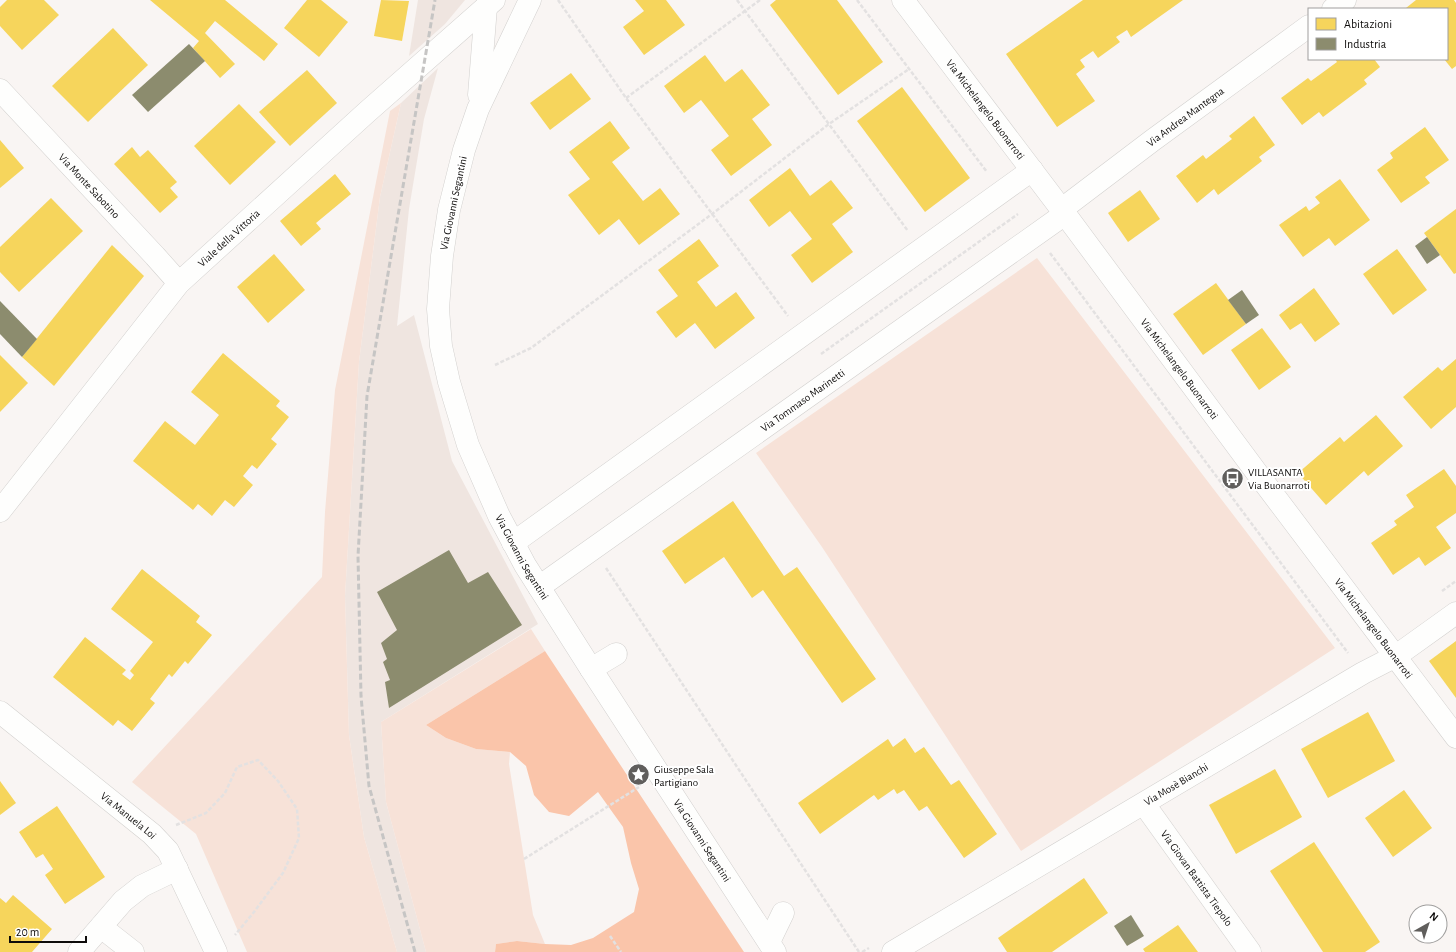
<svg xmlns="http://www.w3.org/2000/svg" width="1456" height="952" viewBox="0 0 1456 952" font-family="'Alegreya Sans',sans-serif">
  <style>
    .built { fill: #efe5e0 }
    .green { fill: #f7e2d8 }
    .forest { fill: #fac5aa }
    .homes { fill: #f6d55c }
    .industry { fill: #8c8c6e }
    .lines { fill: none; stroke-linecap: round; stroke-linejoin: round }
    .minor-casing { stroke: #d2d0ce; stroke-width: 23 }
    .path { stroke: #e3e1e1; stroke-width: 2.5; stroke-dasharray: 4 2; stroke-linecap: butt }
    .minor { stroke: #fefefd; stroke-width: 22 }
    .rail { stroke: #c6c5c4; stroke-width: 3; stroke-dasharray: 6 3; stroke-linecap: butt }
    .labels { text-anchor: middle; stroke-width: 4; stroke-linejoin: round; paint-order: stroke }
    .street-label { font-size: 11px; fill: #0e0c0b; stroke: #fff }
    .poi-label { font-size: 11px; fill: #0e0c0b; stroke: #fff; text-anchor: start }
  </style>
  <rect width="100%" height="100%" fill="#f9f5f3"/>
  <g class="built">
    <polygon points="418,0 465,0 445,24 409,56"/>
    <polygon points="438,68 424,119 409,209 397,326 414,315 452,461 538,624 381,722 386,802 426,952 397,952 364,837 349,735 345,596 359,362 380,197 401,103"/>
  </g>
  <g class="green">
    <polygon points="401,103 380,197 359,362 345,596 349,735 364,837 397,952 247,952 196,834 132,782 322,577 325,512 335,390 390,111"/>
    <polygon points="1037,258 1335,648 1021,851 822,547 756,453"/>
    <polygon points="531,629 545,651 426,725 446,738 476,749 510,752 509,764 533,915 545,944 517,941 496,944 495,952 426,952 386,802 381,722"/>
  </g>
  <polygon class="forest" points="545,651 744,952 495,952 496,944 517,941 545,944 571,945 593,938 634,912 639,889 631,863 623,827 598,792 569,816 549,812 534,795 526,766 510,752 476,749 446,738 426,725"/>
  <g class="homes">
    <polygon points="7,0 44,0 59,15 22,50 0,26 0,7"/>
    <polygon points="150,0 225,0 278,44 264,61 215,21 205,33 235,64 220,78 193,48 199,41"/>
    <polygon points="307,0 321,0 348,22 319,57 284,28"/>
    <polygon points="381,0 409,1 402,41 374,36"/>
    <polygon points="635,0 666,0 685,25 644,55 623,27 644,11"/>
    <polygon points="776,0 837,0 883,62 838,95 770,5"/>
    <polygon points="1083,0 1183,0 1131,37 1127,30 1116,37 1120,42 1098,58 1093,51 1080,60 1085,67 1076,74 1095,101 1057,127 1006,54"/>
    <polygon points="1416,0 1454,0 1456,3 1456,66 1452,69 1444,59 1447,59 1447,9 1407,9 1406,8"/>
    <polygon points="113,28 148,65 88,122 52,86"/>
    <polygon points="705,55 725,82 742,69 770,105 752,119 772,145 731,176 711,150 729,136 701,100 684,113 664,86"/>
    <polygon points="1335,59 1374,59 1380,67 1364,80 1367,84 1323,117 1319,112 1302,125 1281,98 1308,78 1311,81 1337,62"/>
    <polygon points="307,70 337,103 290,146 259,112"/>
    <polygon points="571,73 591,99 550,130 530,103"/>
    <polygon points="902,87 970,178 925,212 857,121"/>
    <polygon points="239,104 276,142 230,185 194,146"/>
    <polygon points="1254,116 1275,145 1259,157 1262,161 1218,195 1214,189 1197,203 1176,176 1203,155 1206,159 1232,139 1229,136"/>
    <polygon points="610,121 630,148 612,162 643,201 660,188 680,214 639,245 619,219 599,235 568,195 590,179 569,152"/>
    <polygon points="1425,127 1449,160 1425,177 1430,183 1401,203 1377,170 1393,158 1390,153"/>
    <polygon points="0,140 24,168 0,188"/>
    <polygon points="132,147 140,157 148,150 177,182 170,188 178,197 160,213 114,164"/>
    <polygon points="790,168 810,196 831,180 853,208 832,224 853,252 812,283 791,255 812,239 790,211 769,227 749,200"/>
    <polygon points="335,174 351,194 316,223 321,229 301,246 280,221"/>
    <polygon points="1340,179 1370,220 1335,246 1329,238 1303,257 1279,225 1306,206 1309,211 1320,203 1315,197"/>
    <polygon points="1140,190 1160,219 1128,242 1108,213"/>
    <polygon points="51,198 83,231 19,292 0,272 0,247"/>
    <polygon points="1456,209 1456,273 1454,274 1424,233"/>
    <polygon points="699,239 719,266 697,282 716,307 736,292 755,318 715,349 695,323 676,338 656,312 678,296 658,270"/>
    <polygon points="112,245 144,276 54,386 22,357"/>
    <polygon points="1397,249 1427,290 1393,315 1363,274"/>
    <polygon points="274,254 305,290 268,323 237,287"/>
    <polygon points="1216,283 1246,324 1203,355 1173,314"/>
    <polygon points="1314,288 1340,324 1315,342 1301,323 1290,330 1279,315"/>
    <polygon points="1262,328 1291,367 1259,390 1231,350"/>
    <polygon points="223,353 280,401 276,406 289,417 271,439 277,444 257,469 252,465 243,476 253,485 234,507 225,500 212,516 198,504 193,510 133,461 165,421 195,445 219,415 191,392"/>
    <polygon points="0,355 28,383 0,412"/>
    <polygon points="1456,359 1456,407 1431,429 1403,397 1438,367 1442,371"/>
    <polygon points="1376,415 1403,446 1368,476 1364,471 1326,505 1298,473 1340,437 1344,442"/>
    <polygon points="1444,469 1456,486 1456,513 1436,527 1451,548 1425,566 1419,557 1393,575 1371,543 1397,525 1394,521 1414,507 1406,495"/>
    <polygon points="733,501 784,576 797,567 876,679 842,703 763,590 752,598 724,557 685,584 662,551"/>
    <polygon points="142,569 200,616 196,622 212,635 188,664 185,661 172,677 169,674 150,699 155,703 132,731 118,720 113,726 53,677 85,637 126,670 122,674 130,680 134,675 130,671 153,642 111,609"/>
    <polygon points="1456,641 1456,698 1429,661"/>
    <polygon points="1368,712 1395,761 1328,798 1301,749"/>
    <polygon points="905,738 915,753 924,747 951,785 959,780 997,834 964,858 927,806 919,811 904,790 897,794 894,789 878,800 874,795 820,834 798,803 888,739 893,747"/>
    <polygon points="1275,769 1302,817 1236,854 1209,805"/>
    <polygon points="0,781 16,803 0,815"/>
    <polygon points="1404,790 1432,828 1393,857 1365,818"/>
    <polygon points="57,806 105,877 65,904 45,875 53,869 43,854 36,858 19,832"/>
    <polygon points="1314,842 1380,942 1365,952 1323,952 1270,871"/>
    <polygon points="1084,878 1108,913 1052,952 1007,952 998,938"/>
    <polygon points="13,895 52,929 32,952 0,952 0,898 6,903"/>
    <polygon points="1178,925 1198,952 1145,952 1143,949"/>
  </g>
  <g class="industry">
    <polygon points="189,44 205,61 148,112 132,95"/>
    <polygon points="1427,237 1440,255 1427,264 1415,246"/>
    <polygon points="1242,290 1259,315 1246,324 1228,300"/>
    <polygon points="0,301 37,339 22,357 0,334"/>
    <polygon points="449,550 468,583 488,572 522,625 389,708 385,682 390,680 383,662 387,659 381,643 397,630 377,592"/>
    <polygon points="1131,915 1144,936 1127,946 1114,926"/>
  </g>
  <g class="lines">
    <defs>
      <g id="minor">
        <path id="s1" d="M530,0L478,109L464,150L449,210L442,256L438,309L441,346L449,382L468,445L499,516L525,565L591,669L775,952"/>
        <path id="s2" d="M903,0L1065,214L1257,473L1456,737"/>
        <polyline points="1333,9 1345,0"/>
        <path id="s3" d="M0,90L155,256L179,283"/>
        <polyline points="479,95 486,7"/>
        <path id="s4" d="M1062,209L1153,140L1309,26"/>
        <path id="s5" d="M0,511L179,283L367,112L494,0"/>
        <polyline points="513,543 1032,170"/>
        <path id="s6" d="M539,587L1065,214"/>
        <polyline points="591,669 616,654"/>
        <path id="s7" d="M0,712L152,834L168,851L216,952"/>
        <path id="s8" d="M1144,804L1250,952"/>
        <polyline points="101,927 133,952"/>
        <polyline points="769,942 783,913"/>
        <polyline points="79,952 123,901 142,886 177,869"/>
        <path id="s9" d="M893,952L1363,673L1396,656L1456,613"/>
      </g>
    </defs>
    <use href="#minor" class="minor-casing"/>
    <g class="path">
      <polyline points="558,0 626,98 788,316"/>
      <polyline points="737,0 908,231"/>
      <polyline points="857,0 987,172"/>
      <polyline points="626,98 760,0"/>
      <polyline points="1050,253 1348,653"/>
      <polyline points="821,354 1018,214"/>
      <polyline points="495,365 531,348 712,214 829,124 909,69"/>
      <polyline points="606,568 859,952"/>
      <polyline points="1442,591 1456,581"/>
      <polyline points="176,825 206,813 225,793 237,767 258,760 278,781 297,809 299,838 283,873 254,912 235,935"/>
      <polyline points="524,859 639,787"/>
      <polyline points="610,936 621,952"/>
      <polyline points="862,952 869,948"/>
    </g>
    <use href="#minor" class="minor"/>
    <polyline class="rail" points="415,952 369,786 361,696 358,556 367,396 435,0"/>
  </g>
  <defs>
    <symbol id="bus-disc" viewBox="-11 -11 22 22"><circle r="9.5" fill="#605e5c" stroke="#fff"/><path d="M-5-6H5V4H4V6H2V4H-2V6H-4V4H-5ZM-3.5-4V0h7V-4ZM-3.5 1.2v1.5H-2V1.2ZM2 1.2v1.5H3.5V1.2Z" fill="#fff"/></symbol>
    <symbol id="sight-disc" viewBox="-11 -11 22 22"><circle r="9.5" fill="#605e5c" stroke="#fff"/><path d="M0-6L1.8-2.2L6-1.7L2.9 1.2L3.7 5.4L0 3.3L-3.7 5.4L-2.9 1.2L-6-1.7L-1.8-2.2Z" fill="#fff"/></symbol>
  </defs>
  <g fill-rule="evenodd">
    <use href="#bus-disc" x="1220" y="466" width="25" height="25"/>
    <use href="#sight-disc" x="626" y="762" width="25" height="25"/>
  </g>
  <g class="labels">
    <g class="street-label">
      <text dy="4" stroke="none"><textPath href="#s2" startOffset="137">Via Michelangelo Buonarroti</textPath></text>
      <text dy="4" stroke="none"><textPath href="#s4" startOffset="154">Via Andrea Mantegna</textPath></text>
      <text dy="4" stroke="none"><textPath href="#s3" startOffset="131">Via Monte Sabotino</textPath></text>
      <text transform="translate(453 203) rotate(-78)" y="4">Via Giovanni Segantini</text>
      <text dy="4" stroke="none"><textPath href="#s5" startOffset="357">Viale della Vittoria</textPath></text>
      <text dy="4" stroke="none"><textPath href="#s2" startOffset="461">Via Michelangelo Buonarroti</textPath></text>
      <text dy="4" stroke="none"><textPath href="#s6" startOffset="323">Via Tommaso Marinetti</textPath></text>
      <text dy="4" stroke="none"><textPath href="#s1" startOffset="590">Via Giovanni Segantini</textPath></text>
      <text dy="4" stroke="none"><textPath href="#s2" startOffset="785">Via Michelangelo Buonarroti</textPath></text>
      <text dy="4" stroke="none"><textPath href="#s9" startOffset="329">Via Mosè Bianchi</textPath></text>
      <text dy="4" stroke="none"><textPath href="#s7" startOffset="165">Via Manuela Loi</textPath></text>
      <text dy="4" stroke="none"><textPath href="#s1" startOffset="926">Via Giovanni Segantini</textPath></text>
      <text dy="4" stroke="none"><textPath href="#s8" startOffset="91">Via Giovan Battista Tiepolo</textPath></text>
    </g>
    <g class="poi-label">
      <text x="1248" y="476">VILLASANTA<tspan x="1248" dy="13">Via Buonarroti</tspan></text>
      <text x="654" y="773">Giuseppe Sala<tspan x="654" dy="13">Partigiano</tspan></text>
    </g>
  </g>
  <rect x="1308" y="8" width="140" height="52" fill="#ffffff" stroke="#9f9e9d"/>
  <rect x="1316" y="18" width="20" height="12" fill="#f6d55c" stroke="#9f9e9d"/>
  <text x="1344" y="28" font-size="12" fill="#0e0c0b">Abitazioni</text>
  <rect x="1316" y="38" width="20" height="12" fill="#8c8c6e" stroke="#9f9e9d"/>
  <text x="1344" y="48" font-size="12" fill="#0e0c0b">Industria</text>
  <g transform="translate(1428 924) rotate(39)"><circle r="19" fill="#ffffff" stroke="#9f9e9d"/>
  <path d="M0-3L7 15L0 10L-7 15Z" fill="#605e5c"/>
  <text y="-6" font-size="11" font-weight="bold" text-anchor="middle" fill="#0e0c0b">N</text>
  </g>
  <path d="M10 936v6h76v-6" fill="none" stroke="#0e0c0b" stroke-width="2"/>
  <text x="16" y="936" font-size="12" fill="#0e0c0b" stroke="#ffffff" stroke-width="3" paint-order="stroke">20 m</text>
</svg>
